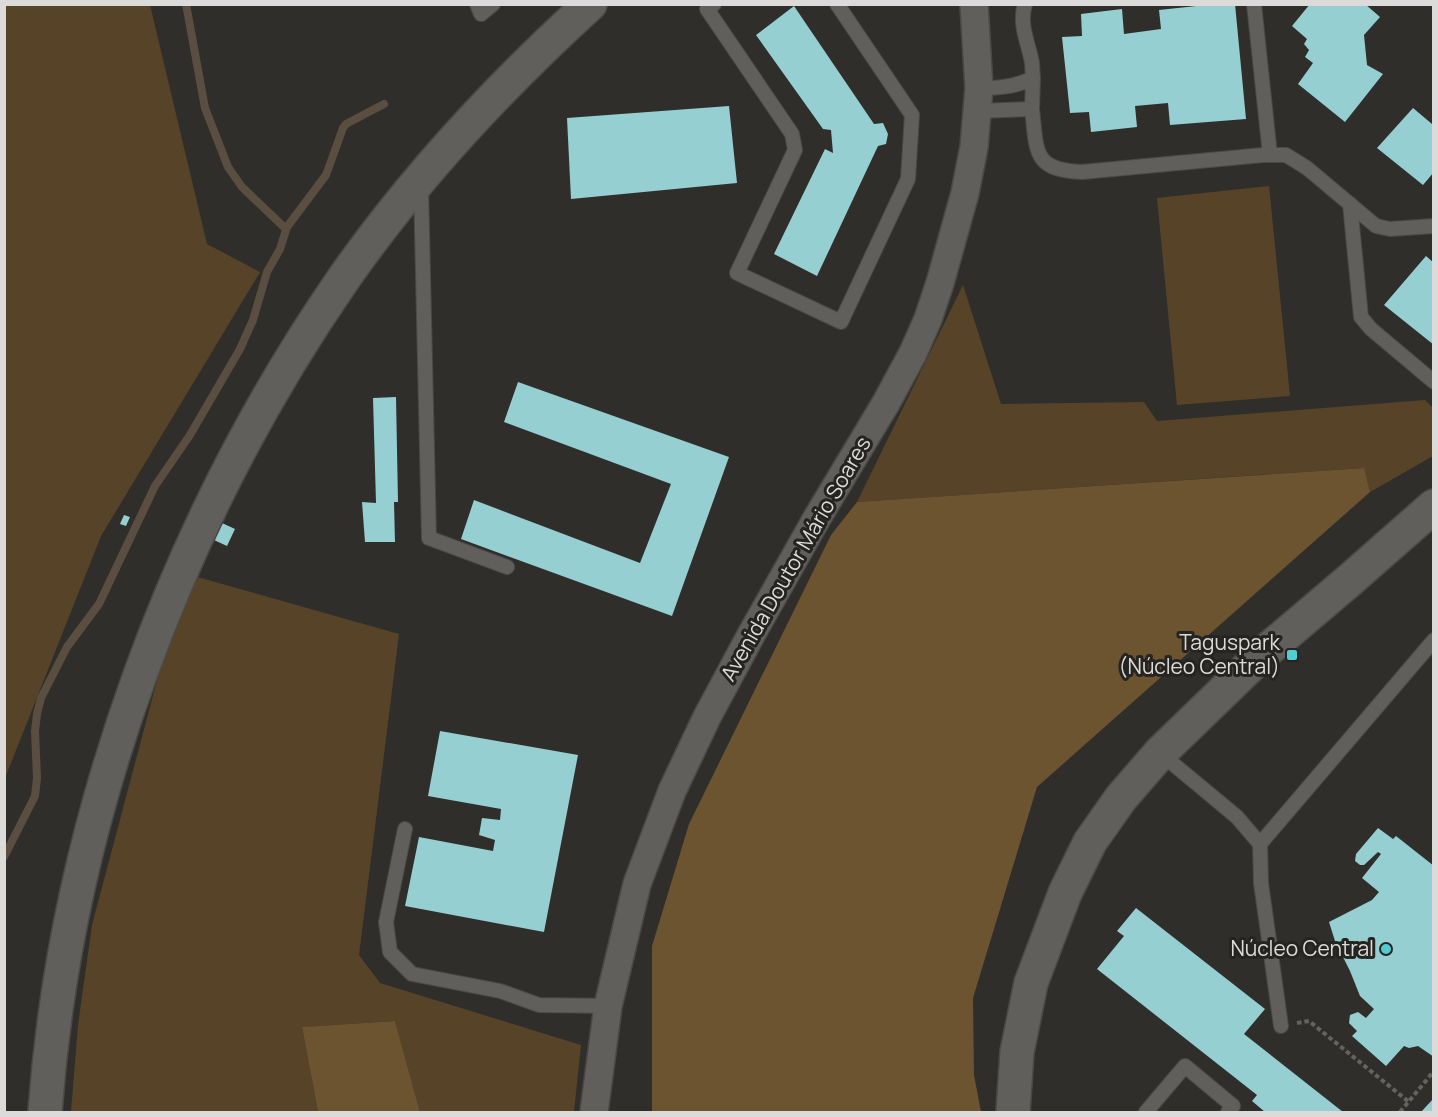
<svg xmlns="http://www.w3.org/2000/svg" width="1438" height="1117" viewBox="0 0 1438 1117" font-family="Manrope,sans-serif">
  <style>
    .green { fill: #574428 }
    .forest { fill: #6c5431 }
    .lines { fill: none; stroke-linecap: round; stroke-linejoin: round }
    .stream { stroke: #5a4e41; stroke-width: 8 }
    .building { fill: #95cfd2 }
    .service-casing { stroke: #4b4946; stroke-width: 16 }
    .minor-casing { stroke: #4b4946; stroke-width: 30 }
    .tertiary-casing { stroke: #4b4946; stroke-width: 36 }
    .secondary-casing { stroke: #4b4946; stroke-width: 36 }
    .path { stroke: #656360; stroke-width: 4; stroke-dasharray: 4.5 3; stroke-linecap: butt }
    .service { stroke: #615f5b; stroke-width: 14 }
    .minor { stroke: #615f5b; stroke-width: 27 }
    .tertiary { stroke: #615f5b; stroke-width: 33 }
    .secondary { stroke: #615f5b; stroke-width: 33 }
    .poi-dot { fill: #51ccd3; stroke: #262421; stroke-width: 2 }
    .labels { text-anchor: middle; stroke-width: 6; stroke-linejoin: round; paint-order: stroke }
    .street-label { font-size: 21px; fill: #dcdbd9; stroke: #262421 }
    .poi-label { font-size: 21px; fill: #dcdbd9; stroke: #262421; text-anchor: end }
  </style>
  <rect width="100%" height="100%" fill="#302e2b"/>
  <g class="green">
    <polygon points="5,4 150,5 207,244 260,272 101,536 5,778"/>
    <polygon points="1269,186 1290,396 1177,405 1157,198"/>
    <polygon points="963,285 1001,404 1144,402 1157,421 1425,400 1433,408 1433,456 1370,492 1363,468 857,502"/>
    <polygon points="194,576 399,634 359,955 380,983 581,1045 574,1112 420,1112 395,1021 302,1027 318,1112 71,1112 78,1025 92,925 159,673"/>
  </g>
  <g class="forest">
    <polygon points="1364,468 1370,492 1037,787 973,998 974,1075 981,1112 652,1112 652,946 689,824 831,535 857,502"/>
    <polygon points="395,1021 420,1112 318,1112 302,1027"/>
  </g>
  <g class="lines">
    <g class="stream">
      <polyline points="186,4 205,108 228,167 242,187 286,229"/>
      <polyline points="4,857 35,796 37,778 35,731 37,714 41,698 67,647 99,604 155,486 190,435 240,349 253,320 267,272 280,249 287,227 326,175 343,128 346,124 384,104"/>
    </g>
  </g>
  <g class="building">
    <polygon points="1215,4 1235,4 1246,119 1170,125 1168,103 1135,106 1137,127 1091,132 1089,112 1070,113 1062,37 1082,36 1081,14 1122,9 1124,34 1161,29 1159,10"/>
    <polygon points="1310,4 1365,4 1380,17 1364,35 1367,65 1383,74 1345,122 1298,84 1313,63 1305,57 1309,50 1304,44 1307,39 1292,26"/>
    <polygon points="794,6 874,124 883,123 888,134 886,144 878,146 817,276 774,254 825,149 833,153 831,130 823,129 756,35"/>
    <polygon points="729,106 737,183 571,199 567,118"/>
    <polygon points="1413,108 1432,124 1434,121 1434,172 1423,185 1377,148"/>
    <polygon points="1426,256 1434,263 1434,345 1384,305"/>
    <polygon points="518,382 729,457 672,616 461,539 474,500 640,563 671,484 504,422"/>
    <polygon points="396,397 398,502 394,502 395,542 365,542 362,502 376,503 373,398"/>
    <polygon points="124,515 130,517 126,526 120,524"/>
    <polygon points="222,523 235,529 227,546 214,540"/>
    <polygon points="440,731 578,755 544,932 405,906 419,837 493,851 495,840 479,835 482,818 500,820 501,809 428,796"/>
    <polygon points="1378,828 1393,839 1396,836 1434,866 1434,1057 1418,1046 1409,1048 1404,1046 1386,1066 1352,1036 1357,1031 1349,1023 1350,1015 1358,1012 1366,1018 1374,1009 1360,996 1350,971 1335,941 1329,922 1372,900 1379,892 1362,878 1381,854 1378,852 1364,865 1360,865 1355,861 1356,854"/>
    <polygon points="1136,908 1265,1009 1244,1034 1343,1112 1265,1112 1252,1101 1257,1095 1097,969 1124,936 1117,931"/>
    <polygon points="1434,1098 1434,1112 1421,1112"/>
  </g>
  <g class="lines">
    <defs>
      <g id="service">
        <polyline points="477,4 481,14 493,4"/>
        <polyline points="714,4 707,9 792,134 795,150 737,273 841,322 908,179 912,115 837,4"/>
        <polyline points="1254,4 1270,155"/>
        <path d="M979,88C999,88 1015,87 1033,78C1032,72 1033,64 1031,58C1027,40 1019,23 1025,4"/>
        <polyline points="1032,109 1033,78"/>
        <path d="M978,111L1032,109C1037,151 1032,170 1082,172L1263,155H1286L1307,168L1376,226L1390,229L1434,226"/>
        <polyline points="421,186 429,538 507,567"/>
        <polyline points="1350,204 1361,317 1371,329 1434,382"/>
        <polyline points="1160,753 1237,817 1260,844 1261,883 1281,1026"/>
        <polyline points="405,829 386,922 390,952 412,974 500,991 539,1005 608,1006"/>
        <polyline points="1260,844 1434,640"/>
        <polyline points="1146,1112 1185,1066 1233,1106 1228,1112"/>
      </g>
      <polyline id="minor" points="594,1112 608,1006 637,884 672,791 707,717 751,635 817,518 886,403 913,353 928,319 940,283 965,193 974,147 979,88 974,4"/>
      <path id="tertiary" d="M45,1112C66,820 177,519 344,278C414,178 500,86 590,4"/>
      <polyline id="secondary" points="1013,1112 1017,1052 1031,983 1065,893 1090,842 1121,798 1160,753 1258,658 1351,579 1434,506"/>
    </defs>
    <use href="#service" class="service-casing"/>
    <use href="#minor" class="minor-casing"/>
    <use href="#tertiary" class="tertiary-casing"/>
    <use href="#secondary" class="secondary-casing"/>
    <g class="path">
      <polyline points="1297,1023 1309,1021 1409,1102"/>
      <polyline points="1400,1112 1434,1071"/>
    </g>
    <use href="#service" class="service"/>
    <use href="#minor" class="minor"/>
    <use href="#tertiary" class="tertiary"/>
    <use href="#secondary" class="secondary"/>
  </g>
  <g class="poi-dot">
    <rect x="1286" y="649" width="12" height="12" rx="3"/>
    <circle cx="1386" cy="949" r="6"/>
  </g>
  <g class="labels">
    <g class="street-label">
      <text transform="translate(796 559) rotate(-60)" y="7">Avenida Doutor Mário Soares</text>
    </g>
    <g class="poi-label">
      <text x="1280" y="650">Taguspark<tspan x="1280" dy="24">(Núcleo Central)</tspan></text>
      <text x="1374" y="956">Núcleo Central</text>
    </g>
  </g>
  <rect width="1438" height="1117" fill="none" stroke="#dcdbd9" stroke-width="12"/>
</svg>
